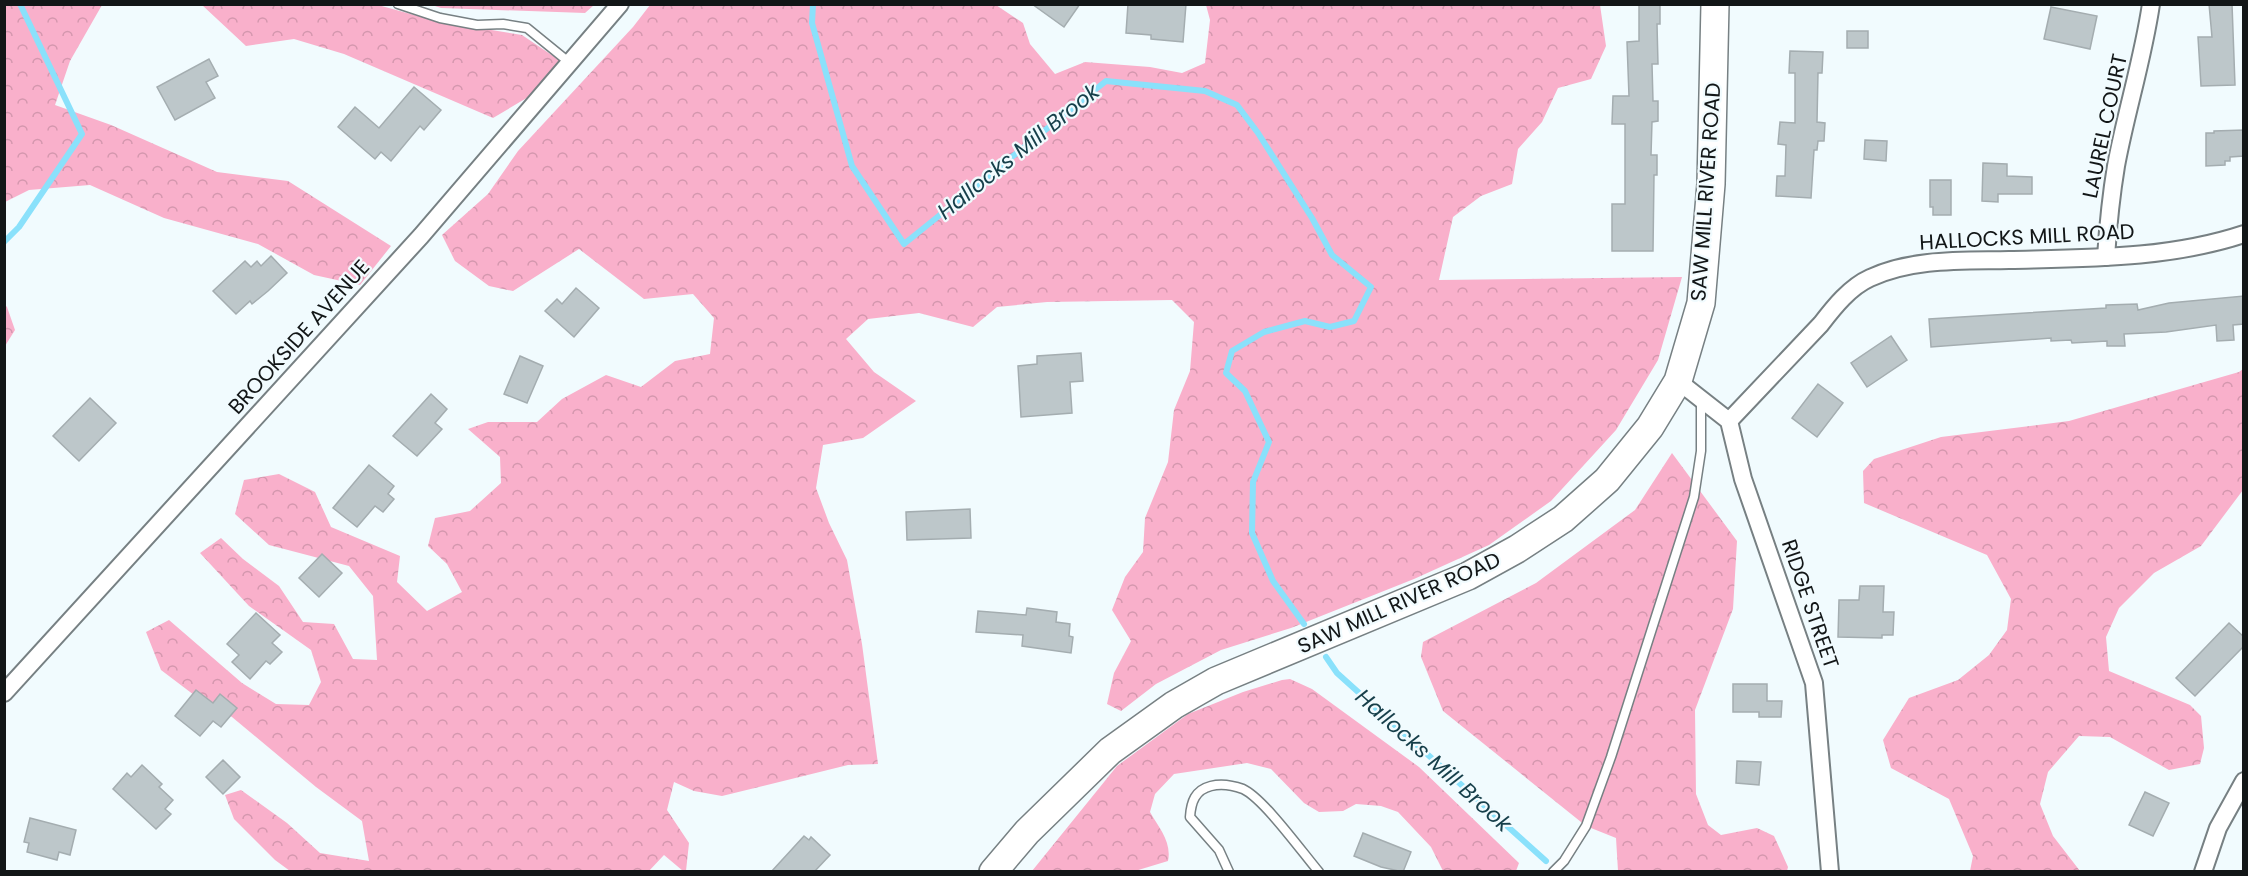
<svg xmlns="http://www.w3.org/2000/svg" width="2248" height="876" viewBox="0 0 2248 876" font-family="Poppins,sans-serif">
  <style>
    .forest { fill: url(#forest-crowns) }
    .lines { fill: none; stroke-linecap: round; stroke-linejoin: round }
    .stream { stroke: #8ae1fb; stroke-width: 6 }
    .building { fill: #bdc7ca; stroke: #a4adb0; stroke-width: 1.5 }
    .service-casing { stroke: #778083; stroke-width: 11 }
    .minor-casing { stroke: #778083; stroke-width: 20 }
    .trunk-casing { stroke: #778083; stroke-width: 30 }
    .service { stroke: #fff; stroke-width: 8 }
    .minor { stroke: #fff; stroke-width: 16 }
    .trunk { stroke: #fff; stroke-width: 27 }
    .labels { text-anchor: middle; stroke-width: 4.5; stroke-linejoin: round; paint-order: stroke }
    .street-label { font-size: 21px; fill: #121617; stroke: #f1fbfe }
    .water-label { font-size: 22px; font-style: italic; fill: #163f4a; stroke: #f1fbfe }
  </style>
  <defs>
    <pattern id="forest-crowns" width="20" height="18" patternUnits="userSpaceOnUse" patternTransform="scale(1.5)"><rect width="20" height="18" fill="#f9b0cb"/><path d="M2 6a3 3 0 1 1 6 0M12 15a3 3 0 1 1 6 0" fill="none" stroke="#d497ae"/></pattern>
  </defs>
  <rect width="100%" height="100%" fill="#f1fbfe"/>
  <g class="forest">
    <polygon points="5,4 102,5 70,61 55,105 111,125 217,172 288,181 391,246 360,285 314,275 258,244 164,218 90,185 29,190 5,202"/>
    <polygon points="202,5 378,5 436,21 522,35 562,62 530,96 493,118 344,54 294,39 246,46"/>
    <polygon points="432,5 594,5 585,13 441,8"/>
    <polygon points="650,5 996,5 1023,23 1030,44 1055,74 1085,62 1150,67 1182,73 1205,63 1210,20 1206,5 1600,5 1606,46 1591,79 1558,88 1542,122 1518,149 1512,184 1481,196 1453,217 1439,280 1682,277 1658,360 1616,430 1551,501 1489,545 1414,579 1291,628 1221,650 1156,684 1121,711 1107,704 1114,673 1131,641 1112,610 1125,577 1143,552 1145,518 1168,462 1174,410 1190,371 1194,322 1172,300 1047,302 997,307 973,327 919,313 868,319 846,339 874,372 916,401 863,438 823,445 816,488 829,523 847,560 862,644 878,764 848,765 722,796 694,791 674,782 667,810 689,843 686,871 683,871 664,855 648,872 290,871 275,860 234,819 225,795 241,790 287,823 320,853 369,861 362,821 316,787 232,717 194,695 161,670 146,632 169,620 242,683 276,704 309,705 321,682 311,650 249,606 200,553 221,538 243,559 279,586 303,622 334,624 353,659 377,660 373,596 349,566 269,545 235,514 244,480 279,474 315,492 331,527 400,556 397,582 427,611 462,592 447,564 428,546 435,518 470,511 501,483 500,457 468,429 488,422 537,422 562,399 606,375 641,387 675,361 710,354 714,318 693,294 644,299 579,249 513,291 489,286 455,261 442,235 488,194 518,151 633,27"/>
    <polygon points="5,305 7,307 15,330 5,346"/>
    <polygon points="2243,369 2243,490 2201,546 2154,573 2119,608 2106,637 2109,671 2190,705 2201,716 2204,748 2200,764 2169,770 2110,737 2079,736 2048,772 2040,804 2053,836 2080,871 1970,871 1973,856 1949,799 1891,768 1883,740 1909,698 1958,680 1989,655 2007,630 2011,599 1987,555 1864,503 1863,471 1874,459 1941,437 2069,421 2239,372"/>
    <polygon points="1672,453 1737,541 1733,609 1695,710 1696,794 1708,825 1721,835 1757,828 1774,836 1788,867 1787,871 1618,871 1616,838 1586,826 1443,711 1421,657 1423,642 1536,583 1635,510"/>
    <path d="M1290,679L1312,689L1419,767L1519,863L1516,871H1443L1431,847L1398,812L1381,806L1356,804L1343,811L1319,812L1304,803L1271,769L1247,763L1174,774L1155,794L1150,812C1159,828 1172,842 1168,861L1135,871H1032L1117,766L1188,714L1243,692L1282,680Z"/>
  </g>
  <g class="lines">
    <g class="stream">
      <polyline points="813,4 812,23 852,166 904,244 1106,81 1205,91 1237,105 1258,133 1312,218 1332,255 1371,287 1354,321 1330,327 1305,321 1264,332 1232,351 1226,373 1245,391 1269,442 1253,482 1252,533 1273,581 1304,624"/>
      <polyline points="4,242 19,227 82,134 20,4"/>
      <polyline points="1326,657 1337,673 1546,861"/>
    </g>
  </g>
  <g class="building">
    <polygon points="1032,4 1080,4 1064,27"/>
    <polygon points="1128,4 1186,4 1183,42 1151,39 1151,35 1126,33"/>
    <polygon points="1639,4 1660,4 1660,24 1657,24 1658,64 1652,64 1653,101 1658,101 1658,121 1652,122 1651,155 1657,155 1657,175 1654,175 1653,251 1612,251 1612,204 1625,204 1625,124 1612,124 1613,96 1629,96 1627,42 1639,41"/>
    <polygon points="2209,4 2232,4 2235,85 2201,86 2198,37 2212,37"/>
    <polygon points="2051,7 2097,16 2090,49 2044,39"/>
    <rect x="1847" y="31" width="21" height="17"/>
    <polygon points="1790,51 1823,52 1822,73 1818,73 1817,122 1825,123 1824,141 1818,141 1817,150 1814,150 1811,198 1776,196 1777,176 1785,176 1786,145 1778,144 1780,122 1795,123 1795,73 1789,73"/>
    <polygon points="209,59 218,76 206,82 215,98 175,120 157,87"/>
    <polygon points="414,87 441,110 424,130 420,126 391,161 381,152 375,159 338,127 355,107 379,128"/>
    <polygon points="2244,130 2244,156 2230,157 2230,161 2225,161 2225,165 2206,166 2206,133 2214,133 2214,131"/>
    <polygon points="1865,140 1887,141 1886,161 1864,159"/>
    <polygon points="1983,163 2007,164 2007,176 2032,177 2032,194 1998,194 1998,202 1982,201"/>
    <polygon points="1930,180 1951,180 1951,215 1933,215 1933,207 1930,207"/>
    <polygon points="271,256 287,273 268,291 252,304 250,301 236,314 213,291 245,261 251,267 257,261 261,266"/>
    <polygon points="576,288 599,308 574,337 545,311 557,299 562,304"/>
    <polygon points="2244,296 2244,324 2233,325 2234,340 2217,341 2216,325 2166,332 2124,334 2125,346 2107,346 2107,341 2072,343 2071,340 2051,341 2051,338 1931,347 1929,319 2106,308 2106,305 2137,304 2138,310 2169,303"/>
    <polygon points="1891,336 1907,360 1867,387 1851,363"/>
    <polygon points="1081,353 1083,381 1070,382 1072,413 1021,417 1018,366 1037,364 1037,356"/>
    <polygon points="520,356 543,366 527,403 504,394"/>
    <polygon points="1818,384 1843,403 1817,437 1792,418"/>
    <polygon points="431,394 447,409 435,423 442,429 417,456 393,436"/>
    <polygon points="90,398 116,423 79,461 53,436"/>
    <polygon points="369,465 394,486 388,494 394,499 383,512 375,506 357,527 333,508"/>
    <polygon points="970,509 971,538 907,540 906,512"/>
    <polygon points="322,554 342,573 319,597 299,578"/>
    <polygon points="1860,586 1884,586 1883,612 1894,612 1893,635 1882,635 1882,638 1838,637 1839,600 1859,600"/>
    <polygon points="1027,608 1057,612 1056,622 1070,624 1069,636 1073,637 1071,653 1022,646 1023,635 976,632 978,611 1026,615"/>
    <polygon points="256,613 280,635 272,643 282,652 270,664 266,661 250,679 232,662 239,655 227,644"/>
    <polygon points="2229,623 2244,637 2244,646 2195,696 2176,678"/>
    <polygon points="1733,684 1767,684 1767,701 1782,701 1781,717 1759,717 1759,712 1733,712"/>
    <polygon points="196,690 213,703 220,694 237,708 221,727 213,721 200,736 175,716"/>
    <polygon points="223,760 240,777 223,794 206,777"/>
    <polygon points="1737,761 1761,762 1759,785 1736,783"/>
    <polygon points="142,765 162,784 159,787 173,800 165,809 171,814 156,829 113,789 127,773 131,777"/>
    <polygon points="2145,792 2169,803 2153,836 2129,825"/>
    <polygon points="30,818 76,830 70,855 59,852 57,860 27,852 29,843 24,842"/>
    <polygon points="1363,833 1411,852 1403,872 1381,867 1354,856"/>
    <polygon points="804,836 809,840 811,837 830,855 814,872 771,872"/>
  </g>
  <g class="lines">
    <defs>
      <g id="service">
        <polyline points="398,4 440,18 477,25 503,24 527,28 570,63"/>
        <path d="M1229,872L1219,850L1190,817C1191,802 1195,790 1211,786C1222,783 1232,785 1243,789C1264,799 1302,852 1319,872"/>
        <polyline points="1553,872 1564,861 1586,826 1611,757 1694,497 1701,451 1701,399"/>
      </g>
      <g id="minor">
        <path d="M2106,257C2108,227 2111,196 2116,166C2126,112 2143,59 2151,4"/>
        <polyline points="1678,381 1729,421 1743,479 1814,683 1830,872"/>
        <path d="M1729,421L1821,324C1834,307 1850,287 1870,278C1913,258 1964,261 2009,260C2087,258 2169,259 2244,234"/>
        <polyline points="4,693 421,236 620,4"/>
        <polyline points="2203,872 2218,828 2244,781"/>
      </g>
      <polyline id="trunk" points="993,872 1027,832 1110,751 1174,705 1216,681 1468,576 1517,549 1563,519 1607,480 1650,427 1678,381 1701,303 1711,184 1715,4"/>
    </defs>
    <use href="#service" class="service-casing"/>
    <use href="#minor" class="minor-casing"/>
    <use href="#trunk" class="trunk-casing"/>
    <use href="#service" class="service"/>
    <use href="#minor" class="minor"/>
    <use href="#trunk" class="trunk"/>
  </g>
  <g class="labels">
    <g class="street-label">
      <text transform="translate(2105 126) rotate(-78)" y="7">LAUREL COURT</text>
      <text transform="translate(1706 192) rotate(-86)" y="7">SAW MILL RIVER ROAD</text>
      <text transform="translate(2027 237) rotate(-3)" y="7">HALLOCKS MILL ROAD</text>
      <text transform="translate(299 337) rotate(-48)" y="7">BROOKSIDE AVENUE</text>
      <text transform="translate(1399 603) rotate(-24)" y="7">SAW MILL RIVER ROAD</text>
      <text transform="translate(1810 604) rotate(71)" y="7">RIDGE STREET</text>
    </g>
    <g class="water-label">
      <text transform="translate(1018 151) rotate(-39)" y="8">Hallocks Mill Brook</text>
      <text transform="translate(1434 760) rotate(42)" y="8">Hallocks Mill Brook</text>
    </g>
  </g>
  <rect width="2248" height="876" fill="none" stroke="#121617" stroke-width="12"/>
</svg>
